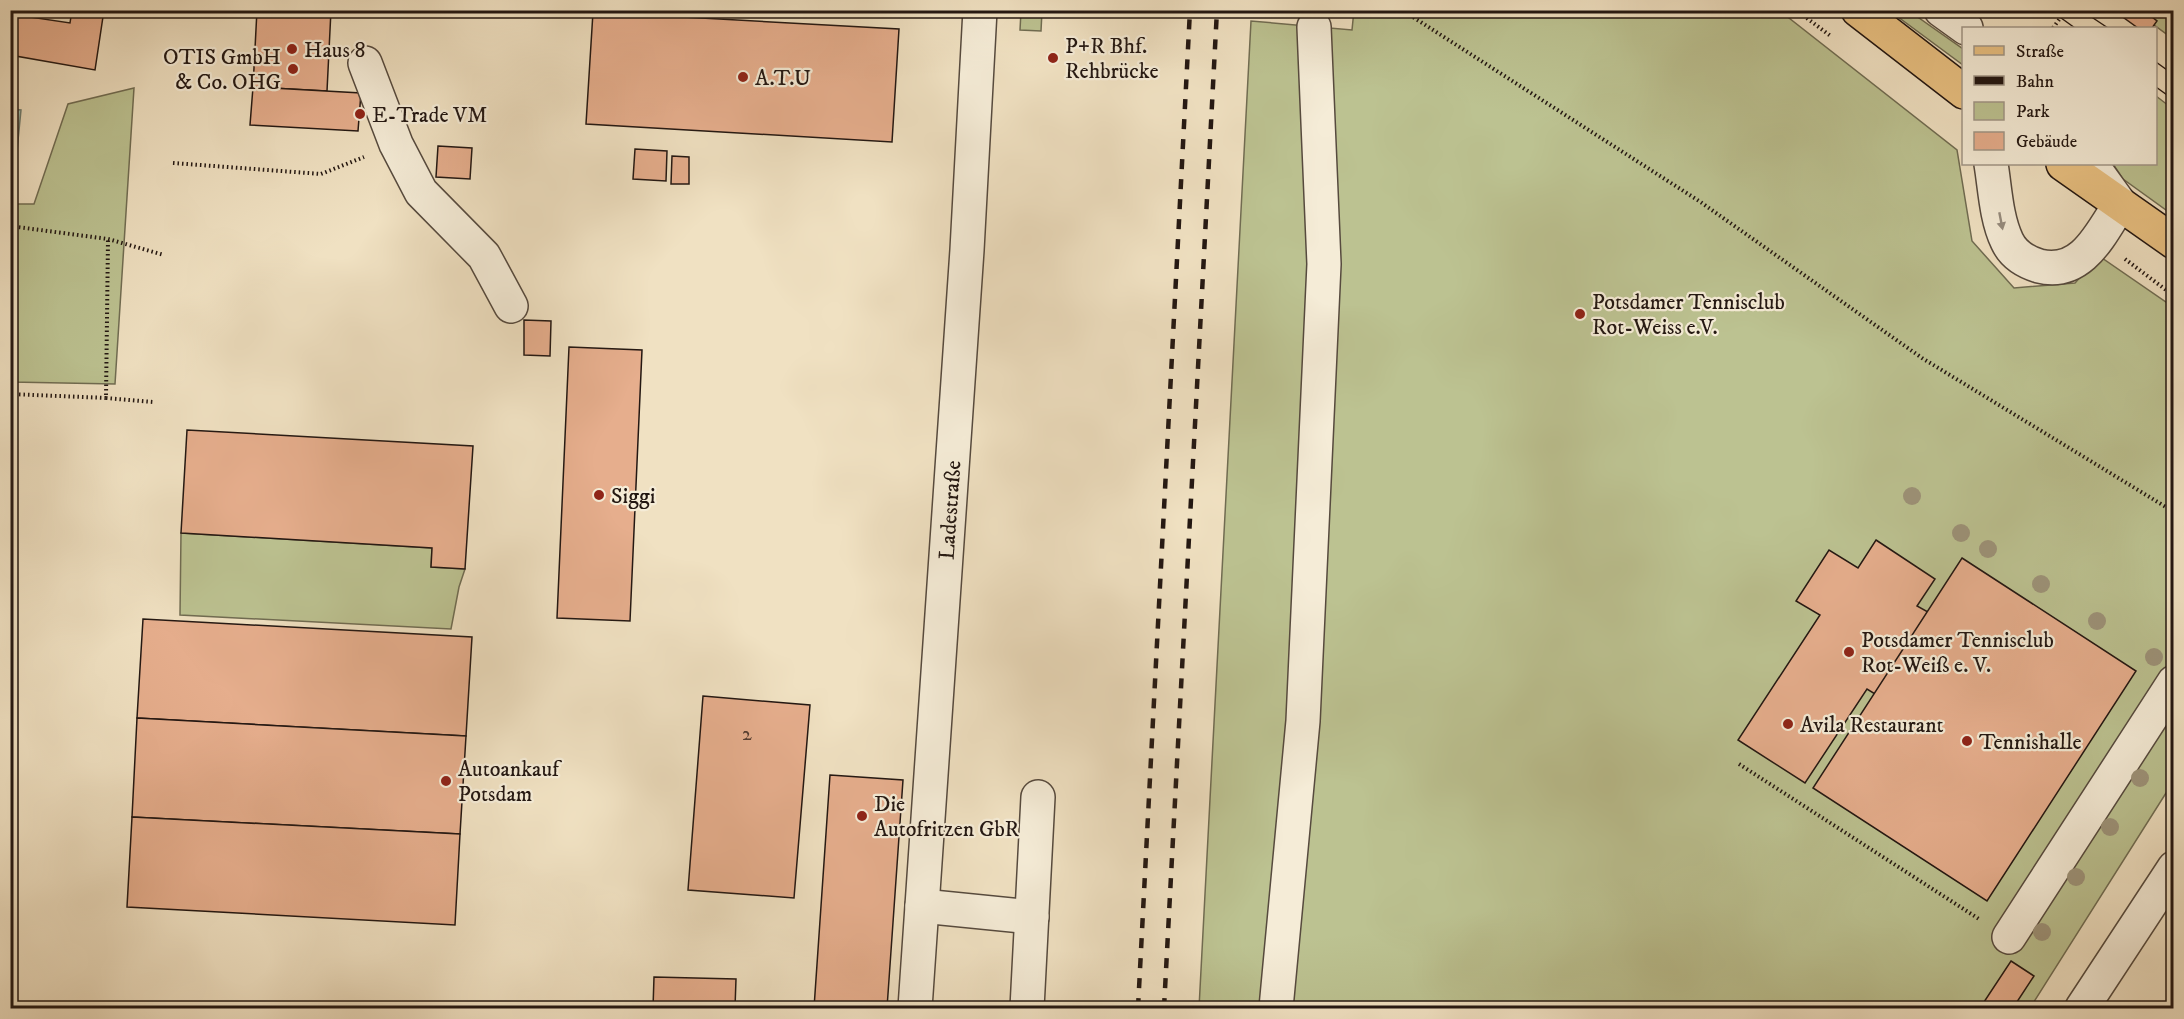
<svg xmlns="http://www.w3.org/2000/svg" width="2184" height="1019" viewBox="0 0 2184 1019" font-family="'IM FELL DW Pica',serif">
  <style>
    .green { fill: #bcc291; stroke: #706c52; stroke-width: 1.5 }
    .water { fill: #9bbeaf; stroke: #6b7b70; stroke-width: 1.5 }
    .building { fill: #e6ae8d; stroke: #231712; stroke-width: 1.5 }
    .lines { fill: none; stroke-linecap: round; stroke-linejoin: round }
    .minor-casing { stroke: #564a3e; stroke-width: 36 }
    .major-casing { stroke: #231712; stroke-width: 36 }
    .path { stroke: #231712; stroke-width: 4; stroke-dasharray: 1.5 3; stroke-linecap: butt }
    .minor { stroke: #f5ecd7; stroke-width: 33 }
    .major { stroke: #e8c081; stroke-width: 33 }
    .tram { stroke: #231712; stroke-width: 1.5 }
    .rail { stroke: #231712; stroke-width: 4.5; stroke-dasharray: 10 10; stroke-linecap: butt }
    .tree { fill: #9d9379 }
    .oneway { fill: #968c7e }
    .poi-dot { fill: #8f2418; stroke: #f5ecd7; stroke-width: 2 }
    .labels { text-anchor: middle; stroke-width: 4.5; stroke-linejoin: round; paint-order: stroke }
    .number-label { font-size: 20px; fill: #543d31 }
    .poi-label { font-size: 22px; fill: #231712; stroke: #f5ecd7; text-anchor: start }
    .street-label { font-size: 22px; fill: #231712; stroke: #f5ecd7 }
  </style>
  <rect width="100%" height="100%" fill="#f0e1c2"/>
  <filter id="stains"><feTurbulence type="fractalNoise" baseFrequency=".00333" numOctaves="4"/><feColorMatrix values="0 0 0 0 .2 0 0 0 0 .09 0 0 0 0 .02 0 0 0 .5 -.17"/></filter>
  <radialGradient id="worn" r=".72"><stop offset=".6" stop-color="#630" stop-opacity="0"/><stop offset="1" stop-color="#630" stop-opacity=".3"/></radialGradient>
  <g class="green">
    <polygon points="1354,10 1780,11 1957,150 1972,241 2014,288 2075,283 2099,256 2173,307 2173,782 2030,1008 1199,1008 1251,21 1352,30"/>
    <polygon points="1021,11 1042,11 1041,31 1020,30"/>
    <polygon points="1890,11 1909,11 1963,49 1963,65"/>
    <polygon points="2135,11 2173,11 2173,40 2173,39"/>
    <polygon points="134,88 115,384 11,382 11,204 34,204 68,104"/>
    <polygon points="2156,96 2173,109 2173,215 2123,179 2113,164 2156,164"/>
    <polygon points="181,533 432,548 431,567 465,569 459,587 451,629 180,615"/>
  </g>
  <polygon class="water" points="11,109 21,110 14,181 10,180"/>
  <g class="building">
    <polygon points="72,10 104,10 95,70 10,55 10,14 70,23"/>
    <polygon points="257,10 331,10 327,91 253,87"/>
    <polygon points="2113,10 2143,10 2157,21 2152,28 2138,28"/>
    <polygon points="593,12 899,29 892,142 586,124"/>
    <polygon points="253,87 361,93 358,131 250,125"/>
    <polygon points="438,146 472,148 470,179 436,177"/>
    <polygon points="635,149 667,151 666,181 633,179"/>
    <polygon points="672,156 689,157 689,184 671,184"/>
    <polygon points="524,320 551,321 550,356 524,355"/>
    <polygon points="569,347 642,350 630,621 557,618"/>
    <polygon points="187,430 473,446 465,569 431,567 432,548 181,533"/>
    <polygon points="1876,540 1935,579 1917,606 1928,612 1875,694 1867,689 1805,783 1738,740 1820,615 1796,601 1829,550 1858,568"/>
    <polygon points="1962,558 2136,671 1987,901 1813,788"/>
    <polygon points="143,619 472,637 466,736 137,718"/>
    <polygon points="703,696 810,705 794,898 688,890"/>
    <polygon points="137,718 466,736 460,834 132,817"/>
    <polygon points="830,775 903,780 887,1008 814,1008"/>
    <polygon points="132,817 460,834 455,925 127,907"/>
    <polygon points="2011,961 2034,976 2013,1008 1980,1008"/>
    <polygon points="654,977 736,979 735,1008 653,1008"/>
  </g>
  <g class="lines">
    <defs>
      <g id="minor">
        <polyline points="1941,10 1966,28"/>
        <polyline points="365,63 396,144 421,192 484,256 511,306"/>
        <path d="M1991,164C1995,188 1996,218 2007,241C2013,254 2026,262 2039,266C2082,277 2101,233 2120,204L2091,164"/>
        <polyline points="922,906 1032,917"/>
        <polyline points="2009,937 2174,682"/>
        <polyline points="915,1008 967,250 980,10"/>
        <polyline points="1027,1008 1038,797"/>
        <polyline points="1276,1008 1303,721 1324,264 1314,27"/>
        <polyline points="2082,1008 2174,868"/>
      </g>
      <g id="major">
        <polyline points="1858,10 1964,92"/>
        <polyline points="2063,164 2174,242"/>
      </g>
    </defs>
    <use href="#minor" class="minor-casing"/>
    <use href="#major" class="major-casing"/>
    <g class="path">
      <polyline points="1402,10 1699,201 1922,358 2174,512"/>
      <polyline points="1796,10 1832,37"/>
      <polyline points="2159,10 2174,21"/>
      <polyline points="2053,28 2066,10"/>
      <polyline points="173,163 321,174 364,157"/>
      <polyline points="10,226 108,239 164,255"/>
      <polyline points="2125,259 2174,296"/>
      <polyline points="10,394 106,398 108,239"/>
      <polyline points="106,398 153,402"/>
      <polyline points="1739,764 1979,919"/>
    </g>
    <use href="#minor" class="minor"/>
    <use href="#major" class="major"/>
    <g class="tram">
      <polyline points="2050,10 2075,28"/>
      <polyline points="2081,10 2108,28"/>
      <polyline points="2156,62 2174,75"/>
      <polyline points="2156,87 2174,100"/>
    </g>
    <g class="rail">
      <polyline points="1138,1008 1190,10"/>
      <polyline points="1164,1008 1217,10"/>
    </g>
  </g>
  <g class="tree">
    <circle cx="1912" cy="496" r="9"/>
    <circle cx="1961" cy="533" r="9"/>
    <circle cx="1988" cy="549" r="9"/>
    <circle cx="2041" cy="584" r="9"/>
    <circle cx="2097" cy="621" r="9"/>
    <circle cx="2154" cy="657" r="9"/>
    <circle cx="2140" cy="778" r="9"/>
    <circle cx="2110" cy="827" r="9"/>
    <circle cx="2076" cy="877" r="9"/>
    <circle cx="2042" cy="932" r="9"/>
  </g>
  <defs><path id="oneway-solid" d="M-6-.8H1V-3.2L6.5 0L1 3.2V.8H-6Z" transform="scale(1.5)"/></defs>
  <use class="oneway" href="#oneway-solid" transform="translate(2001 221) rotate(79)"/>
  <g class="poi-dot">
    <circle cx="292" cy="49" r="6"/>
    <circle cx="1053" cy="58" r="6"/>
    <circle cx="293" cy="69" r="6"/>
    <circle cx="743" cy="77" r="6"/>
    <circle cx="360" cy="114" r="6"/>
    <circle cx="1580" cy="314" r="6"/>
    <circle cx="599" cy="495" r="6"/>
    <circle cx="1849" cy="652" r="6"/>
    <circle cx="1788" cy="724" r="6"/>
    <circle cx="1967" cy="741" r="6"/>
    <circle cx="446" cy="781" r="6"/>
    <circle cx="862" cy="816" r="6"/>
  </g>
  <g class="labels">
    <g class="number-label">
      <text x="747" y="740">2</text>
    </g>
    <g class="poi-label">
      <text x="1065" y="53">P+R Bhf.<tspan x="1065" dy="25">Rehbrücke</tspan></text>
      <text x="304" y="57">Haus 8</text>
      <text x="281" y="64" text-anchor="end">OTIS GmbH<tspan x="281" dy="25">&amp; Co. OHG</tspan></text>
      <text x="755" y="85">A.T.U</text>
      <text x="372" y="122">E-Trade VM</text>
      <text x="1592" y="309">Potsdamer Tennisclub<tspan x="1592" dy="25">Rot-Weiss e.V.</tspan></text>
      <text x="611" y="503">Siggi</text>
      <text x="1861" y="647">Potsdamer Tennisclub<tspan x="1861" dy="25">Rot-Weiß e. V.</tspan></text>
      <text x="1800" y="732">Avila Restaurant</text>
      <text x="1979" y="749">Tennishalle</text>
      <text x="458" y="776">Autoankauf<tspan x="458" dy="25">Potsdam</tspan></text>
      <text x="874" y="811">Die<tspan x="874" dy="25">Autofritzen GbR</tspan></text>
    </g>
    <g class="street-label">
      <text transform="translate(949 510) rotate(-86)" y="8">Ladestraße</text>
    </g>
  </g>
  <rect width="2184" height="1019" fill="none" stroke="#f0e1c2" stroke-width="36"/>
  <rect x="12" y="12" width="2160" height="995" fill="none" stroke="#231712" stroke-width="3"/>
  <rect x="18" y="18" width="2148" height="983" fill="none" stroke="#231712" stroke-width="1.5"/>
  <rect x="1962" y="27" width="195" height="138" fill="#f5ecd7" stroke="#a19788" stroke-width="1.5"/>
  <rect x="1974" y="46" width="30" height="9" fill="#e8c081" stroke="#a19788" stroke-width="1.5"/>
  <text x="2016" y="57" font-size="18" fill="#231712">Straße</text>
  <rect x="1974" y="76" width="30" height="9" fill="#231712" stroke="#a19788" stroke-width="1.5"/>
  <text x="2016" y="87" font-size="18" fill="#231712">Bahn</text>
  <rect x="1974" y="102" width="30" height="18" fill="#bcc291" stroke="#a19788" stroke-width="1.5"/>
  <text x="2016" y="117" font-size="18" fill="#231712">Park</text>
  <rect x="1974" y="132" width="30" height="18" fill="#e6ae8d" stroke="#a19788" stroke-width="1.5"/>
  <text x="2016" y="147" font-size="18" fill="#231712">Gebäude</text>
  <rect width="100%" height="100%" filter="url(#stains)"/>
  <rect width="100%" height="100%" fill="url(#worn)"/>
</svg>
